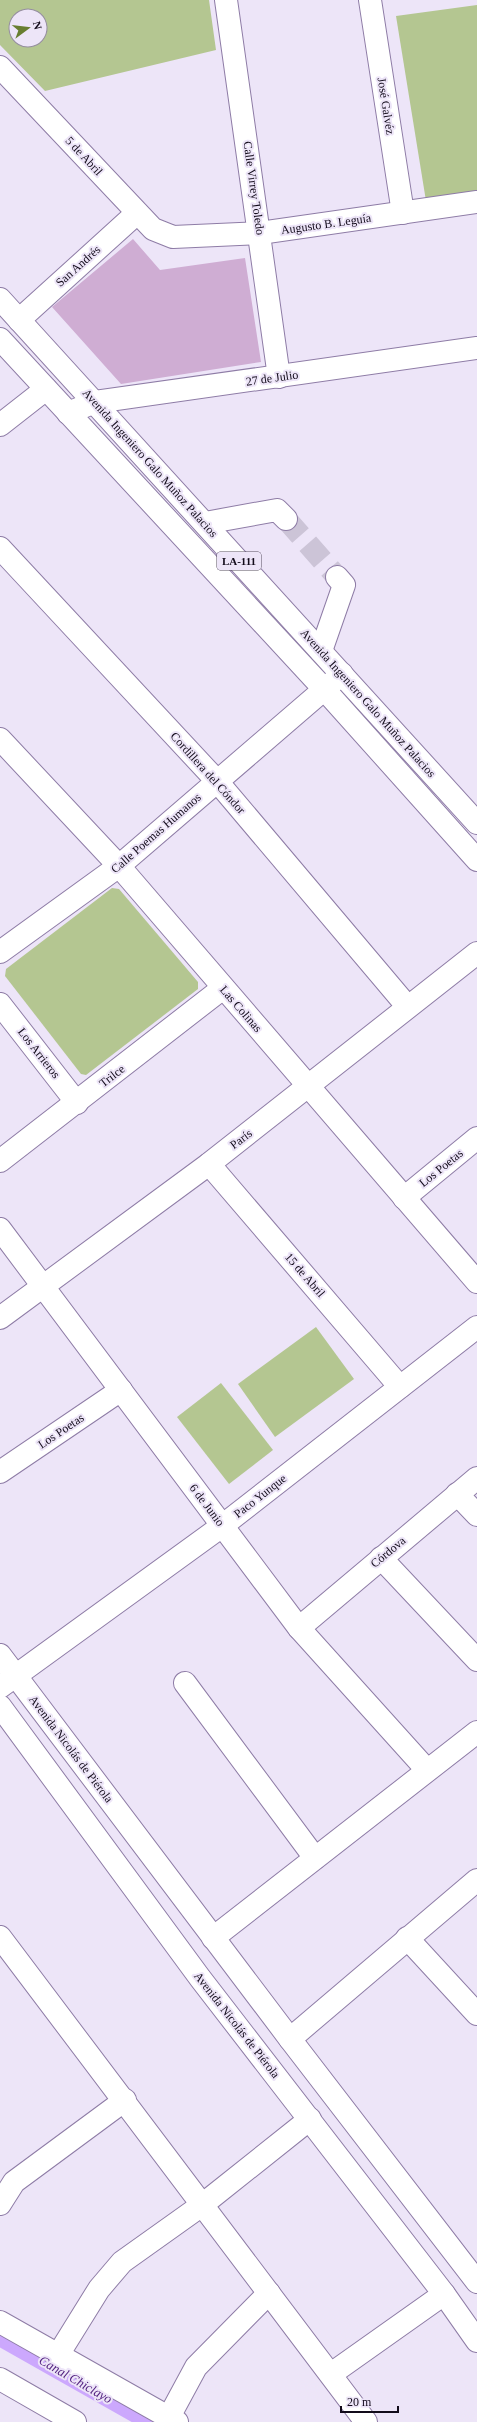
<svg xmlns="http://www.w3.org/2000/svg" width="477" height="2422" viewBox="0 0 477 2422" font-family="Georgia,serif">
  <style>
    .green { fill: #b4c691; fill-rule: evenodd }
    .lines { fill: none; stroke-linecap: round; stroke-linejoin: round }
    .canal { stroke: #cca8fd; stroke-width: 20 }
    .building { fill: #cfadd3 }
    .minor-tunnel { stroke: #ccc4d7; stroke-width: 22; stroke-dasharray: 22 11; stroke-linecap: butt }
    .minor-casing { stroke: #8e7ca6; stroke-width: 24 }
    .major-casing { stroke: #8e7ca6; stroke-width: 24 }
    .minor { stroke: #fff; stroke-width: 22 }
    .major { stroke: #fff; stroke-width: 22 }
    .labels { text-anchor: middle; stroke-width: 4; stroke-linejoin: round; paint-order: stroke }
    .shield { fill: #ede5f8; stroke: #544c5d; stroke-width: 1 }
    .shield-label { font-size: 11px; font-weight: bold; fill: #120b1a }
    .street-label { font-size: 12px; fill: #120b1a; stroke: #ede5f8 }
    .water-label { font-size: 13px; font-style: italic; fill: #4f1d7d; stroke: #ede5f8 }
  </style>
  <rect width="100%" height="100%" fill="#ede5f8"/>
  <g class="green">
    <path d="M0,0H209L216,50L45,91L0,45ZM16,16H40V40H16Z"/>
    <polygon points="477,5 477,194 426,201 396,16"/>
    <polygon points="112,888 119,889 198,982 198,989 86,1075 81,1074 5,976 6,969"/>
    <polygon points="316,1327 354,1379 275,1437 238,1384"/>
    <polygon points="221,1383 273,1450 229,1484 177,1417"/>
  </g>
  <g class="lines">
    <polyline class="canal" points="0,2336 152,2422"/>
  </g>
  <polygon class="building" points="133,239 160,270 245,258 261,362 121,384 52,307"/>
  <g class="lines">
    <polyline class="minor-tunnel" points="286,519 337,577"/>
    <defs>
      <g id="minor">
        <polyline points="226,0 279,377"/>
        <polyline points="370,0 403,213"/>
        <polyline points="0,67 153,229 173,237 260,233 477,202"/>
        <polyline points="19,320 137,213"/>
        <polyline points="68,413 95,402 477,348"/>
        <polyline points="0,425 46,389"/>
        <polyline points="205,523 277,510 286,519"/>
        <polyline points="0,548 216,780 407,1006"/>
        <polyline points="321,651 344,585 337,577"/>
        <polyline points="0,739 119,866 477,1282"/>
        <polyline points="0,952 119,866 342,674"/>
        <polyline points="0,1004 77,1103"/>
        <polyline points="0,1161 223,988"/>
        <polyline points="209,1164 400,1387"/>
        <polyline points="404,1198 477,1138"/>
        <polyline points="0,1229 299,1628 427,1770"/>
        <polyline points="0,1318 209,1164 477,953"/>
        <polyline points="0,1472 121,1390"/>
        <polyline points="457,1494 477,1515"/>
        <polyline points="381,1558 477,1660"/>
        <polyline points="299,1628 477,1478"/>
        <polyline points="0,1655 290,2039 477,2282"/>
        <polyline points="185,1683 315,1858"/>
        <polyline points="0,1687 222,1526 477,1327"/>
        <polyline points="0,1706 200,1978 444,2294 477,2341"/>
        <polyline points="0,1937 366,2422"/>
        <polyline points="213,1938 477,1732"/>
        <polyline points="407,1938 477,2014"/>
        <polyline points="290,2039 477,1880"/>
        <polyline points="0,2204 14,2182 125,2100"/>
        <polyline points="0,2322 177,2422"/>
        <polyline points="58,2355 99,2289 122,2262 202,2205 310,2119"/>
        <polyline points="331,2374 444,2294"/>
        <polyline points="0,2379 75,2422"/>
        <polyline points="169,2417 196,2367 269,2293"/>
      </g>
      <g id="major">
        <polyline points="0,299 477,823"/>
        <polyline points="0,339 324,689 477,860"/>
      </g>
    </defs>
    <use href="#minor" class="minor-casing"/>
    <use href="#major" class="major-casing"/>
    <use href="#minor" class="minor"/>
    <use href="#major" class="major"/>
  </g>
  <g class="labels">
    <rect class="shield" x="217" y="552" width="44" height="18" rx="3"/>
    <g class="shield-label">
      <text x="239" y="565">LA-111</text>
    </g>
    <g class="street-label">
      <text transform="translate(386 106) rotate(81)" y="4">José Galvéz</text>
      <text transform="translate(84 156) rotate(47)" y="4">5 de Abril</text>
      <text transform="translate(254 188) rotate(82)" y="4">Calle Virrey Toledo</text>
      <text transform="translate(326 224) rotate(-8)" y="4">Augusto B. Leguía</text>
      <text transform="translate(78 266) rotate(-42)" y="4">San Andrés</text>
      <text transform="translate(272 378) rotate(-8)" y="4">27 de Julio</text>
      <text transform="translate(150 463) rotate(48)" y="4">Avenida Ingeniero Galo Muñoz Palacios</text>
      <text transform="translate(368 703) rotate(48)" y="4">Avenida Ingeniero Galo Muñoz Palacios</text>
      <text transform="translate(208 773) rotate(48)" y="4">Cordillera del Cóndor</text>
      <text transform="translate(156 833) rotate(-41)" y="4">Calle Poemas Humanos</text>
      <text transform="translate(241 1009) rotate(49)" y="4">Las Colinas</text>
      <text transform="translate(39 1053) rotate(52)" y="4">Los Arrieros</text>
      <text transform="translate(112 1076) rotate(-38)" y="4">Trilce</text>
      <text transform="translate(241 1139) rotate(-37)" y="4">París</text>
      <text transform="translate(441 1168) rotate(-39)" y="4">Los Poetas</text>
      <text transform="translate(305 1275) rotate(49)" y="4">15 de Abril</text>
      <text transform="translate(61 1431) rotate(-34)" y="4">Los Poetas</text>
      <text transform="translate(260 1496) rotate(-38)" y="4">Paco Yunque</text>
      <text transform="translate(207 1505) rotate(53)" y="4">6 de Junio</text>
      <text transform="translate(388 1552) rotate(-40)" y="4">Córdova</text>
      <text transform="translate(71 1749) rotate(53)" y="4">Avenida Nicolás de Piérola</text>
      <text transform="translate(237 2025) rotate(52)" y="4">Avenida Nicolás de Piérola</text>
    </g>
    <g class="water-label">
      <text transform="translate(76 2379) rotate(30)" y="5">Canal Chiclayo</text>
    </g>
  </g>
  <g transform="translate(28 28) rotate(75)"><circle r="19" fill="#ede5f8" stroke="#958e9f"/>
  <path d="M0-3L7 15L0 10L-7 15Z" fill="#687e30"/>
  <text y="-6" font-size="11" font-weight="bold" text-anchor="middle" fill="#120b1a">N</text>
  </g>
  <path d="M341 2406v6h57v-6" fill="none" stroke="#120b1a" stroke-width="2"/>
  <text x="347" y="2406" font-size="12" fill="#120b1a" stroke="#ede5f8" stroke-width="3" paint-order="stroke">20 m</text>
</svg>
